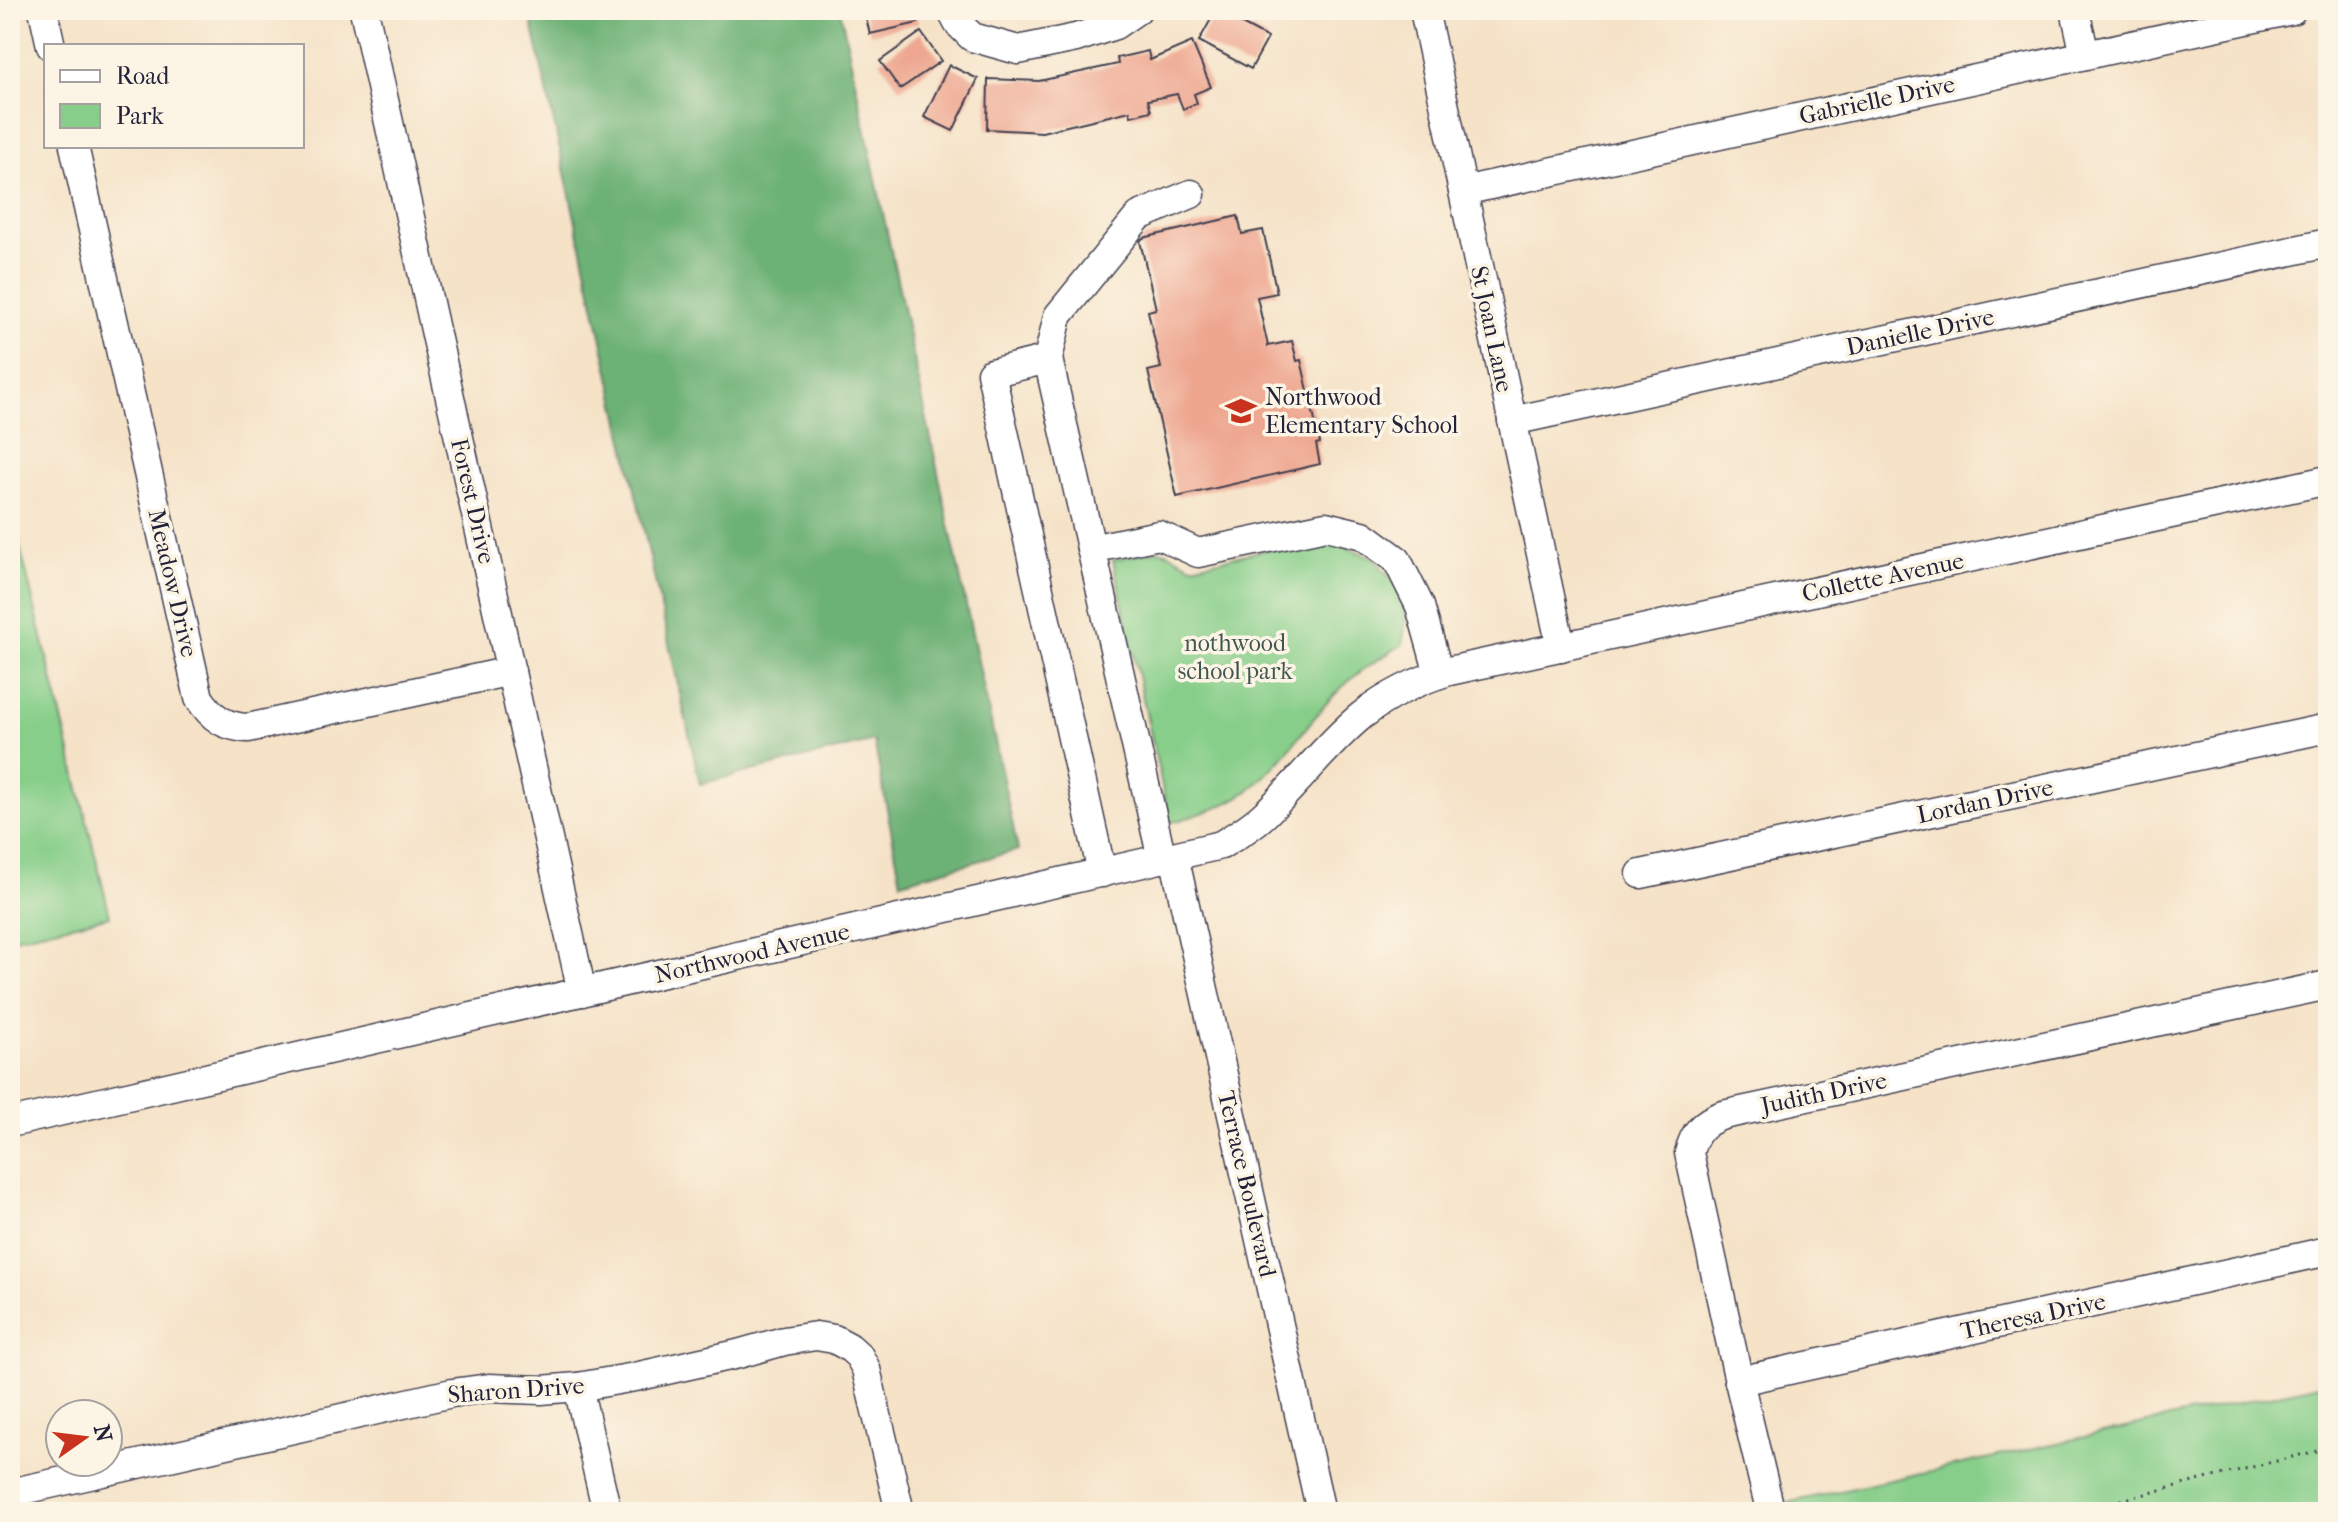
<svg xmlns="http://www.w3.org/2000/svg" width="2338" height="1522" viewBox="0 0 2338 1522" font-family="'IM FELL French Canon',serif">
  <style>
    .green { fill: #86ce89; stroke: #547862; stroke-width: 2 }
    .forest { fill: #6cb175; stroke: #476a58; stroke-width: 2 }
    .building { fill: #eea68f }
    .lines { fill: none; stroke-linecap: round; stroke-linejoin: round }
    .minor-casing { stroke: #423f50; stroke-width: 31 }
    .path { stroke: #423f50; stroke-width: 3; stroke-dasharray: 2 6; stroke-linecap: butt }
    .minor { stroke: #fff; stroke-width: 28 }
    .labels { text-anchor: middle; stroke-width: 7; stroke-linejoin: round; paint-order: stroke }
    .street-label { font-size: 24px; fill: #22223b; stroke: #fcf5e5 }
    .poi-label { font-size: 24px; fill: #22223b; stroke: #fcf5e5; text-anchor: start }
    .park-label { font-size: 24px; fill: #405652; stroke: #fcf5e5 }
  </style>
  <rect width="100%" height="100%" fill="#fcf5e5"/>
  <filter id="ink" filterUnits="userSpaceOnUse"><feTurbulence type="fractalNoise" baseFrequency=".0125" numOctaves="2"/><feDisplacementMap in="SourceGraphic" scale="16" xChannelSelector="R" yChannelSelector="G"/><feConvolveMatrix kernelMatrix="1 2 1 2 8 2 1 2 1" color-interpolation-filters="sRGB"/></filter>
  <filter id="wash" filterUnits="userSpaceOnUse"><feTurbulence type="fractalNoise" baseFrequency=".006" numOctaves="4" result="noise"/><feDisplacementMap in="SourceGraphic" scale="32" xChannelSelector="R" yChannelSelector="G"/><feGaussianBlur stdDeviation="1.8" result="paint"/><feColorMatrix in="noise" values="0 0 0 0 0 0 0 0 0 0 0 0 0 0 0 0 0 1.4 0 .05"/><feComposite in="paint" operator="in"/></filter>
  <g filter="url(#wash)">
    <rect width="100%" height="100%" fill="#f5e2c7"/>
    <g class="green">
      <polygon points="10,506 110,916 10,939"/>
      <path d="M1333,542L1374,558L1397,587L1407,616L1402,645C1386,655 1369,664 1355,676C1316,707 1292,753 1255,785C1231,806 1200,814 1170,823L1113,560L1159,550L1169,553L1192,566L1297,543Z"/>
      <polygon points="2328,1383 2328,1512 1746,1512"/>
    </g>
    <polygon class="forest" points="529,10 840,10 1018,850 901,882 874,741 700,784"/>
    <g id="blocks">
      <g class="building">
        <polygon points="864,10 915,10 918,23 870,34"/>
        <polygon points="1216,10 1268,38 1251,69 1199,41"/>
        <polygon points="921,32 941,61 900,89 880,61"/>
        <polygon points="1192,42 1211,87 1194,94 1197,103 1183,109 1177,94 1148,100 1151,111 1131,116 1130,111 1042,132 987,129 988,79 1039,81 1118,64 1117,58 1148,51 1150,60"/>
        <polygon points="949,65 978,79 953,131 924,117"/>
        <polygon points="1238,216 1242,234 1263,230 1277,293 1257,297 1268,346 1292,341 1297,361 1301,360 1320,443 1316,444 1320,464 1177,497 1148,371 1161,368 1148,311 1156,309 1140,241 1143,238"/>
      </g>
    </g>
  </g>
  <g filter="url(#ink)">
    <use href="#blocks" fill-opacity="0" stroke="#423f50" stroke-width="2"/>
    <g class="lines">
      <defs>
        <g id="minor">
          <polyline points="43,10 51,46"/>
          <polyline points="364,10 582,992"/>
          <polyline points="951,10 958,23 972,37 1018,50 1076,38 1115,25 1137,10"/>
          <polyline points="1424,10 1561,647"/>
          <polyline points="2075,10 2085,55"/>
          <path d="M74,146L199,698C212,718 225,727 248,728L511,671"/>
          <polyline points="1463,191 2292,10"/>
          <polyline points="1048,359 1058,316 1139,216 1191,194"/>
          <polyline points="1512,421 2328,243"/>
          <polyline points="1091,549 1159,535 1198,553 1326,526 1363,535 1397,560 1420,606 1439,674"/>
          <polyline points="1174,856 1321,1512"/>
          <polyline points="1102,873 991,373 1048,359 1162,859"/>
          <polyline points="1641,874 2328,728"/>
          <path d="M10,1123L1221,845C1237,835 1253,826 1266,813C1299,782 1326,745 1361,716C1388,695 1416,681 1449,671L2328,480"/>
          <polyline points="1739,1381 2328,1251"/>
          <polyline points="578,1387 607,1512"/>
          <polyline points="10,1493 452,1393 489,1388 541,1390 578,1387 635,1377 738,1354 784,1341 816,1336 834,1339 849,1347 859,1356 866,1369 900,1512"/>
          <path d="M1768,1501L1739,1381L1689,1153C1694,1132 1703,1122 1723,1115L2328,985"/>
        </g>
      </defs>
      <use href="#minor" class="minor-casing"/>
      <polyline class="path" points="2074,1512 2328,1448"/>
      <use href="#minor" class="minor"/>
    </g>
  </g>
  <defs>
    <symbol id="school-bare" viewBox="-9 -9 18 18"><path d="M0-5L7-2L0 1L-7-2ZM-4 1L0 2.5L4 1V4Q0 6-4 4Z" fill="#c8321e" stroke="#fcf5e5" stroke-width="2.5" paint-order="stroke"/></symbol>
  </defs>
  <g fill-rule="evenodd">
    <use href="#school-bare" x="1219" y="389" width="44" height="44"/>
  </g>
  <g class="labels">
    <g class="street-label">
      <text transform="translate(1877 100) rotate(-12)" y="8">Gabrielle Drive</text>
      <text transform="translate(1492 329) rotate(78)" y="8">St Joan Lane</text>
      <text transform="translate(1920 332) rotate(-12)" y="8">Danielle Drive</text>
      <text transform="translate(473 501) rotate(77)" y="8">Forest Drive</text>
      <text transform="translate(1883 577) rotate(-12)" y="8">Collette Avenue</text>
      <text transform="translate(173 583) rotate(77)" y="8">Meadow Drive</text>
      <text transform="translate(1985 801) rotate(-12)" y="8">Lordan Drive</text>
      <text transform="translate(752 953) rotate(-13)" y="8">Northwood Avenue</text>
      <text transform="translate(1824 1093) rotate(-12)" y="8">Judith Drive</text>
      <text transform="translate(1247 1184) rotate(77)" y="8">Terrace Boulevard</text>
      <text transform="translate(2033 1316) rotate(-12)" y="8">Theresa Drive</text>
      <text transform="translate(516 1390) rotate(-4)" y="8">Sharon Drive</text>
    </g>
    <g class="poi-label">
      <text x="1265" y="405">Northwood<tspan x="1265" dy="28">Elementary School</tspan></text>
    </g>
    <g class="park-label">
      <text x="1235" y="651">nothwood<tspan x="1235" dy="28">school park</tspan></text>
    </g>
  </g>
  <rect width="2338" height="1522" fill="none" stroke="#fcf5e5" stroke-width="40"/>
  <rect x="44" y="44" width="260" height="104" fill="#fcf5e5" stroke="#a5a1a1" stroke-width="2"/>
  <rect x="60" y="70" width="40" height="12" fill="#ffffff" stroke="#a5a1a1" stroke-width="2"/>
  <text x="116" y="84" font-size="24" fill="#22223b">Road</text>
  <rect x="60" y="104" width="40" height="24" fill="#86ce89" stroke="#a5a1a1" stroke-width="2"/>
  <text x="116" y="124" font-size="24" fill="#22223b">Park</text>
  <g transform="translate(84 1438) rotate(76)"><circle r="38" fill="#fcf5e5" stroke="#a5a1a1" stroke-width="2"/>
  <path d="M0-6L14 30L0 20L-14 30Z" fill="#c8321e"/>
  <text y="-12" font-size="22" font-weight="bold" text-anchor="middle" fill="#22223b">N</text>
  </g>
</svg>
